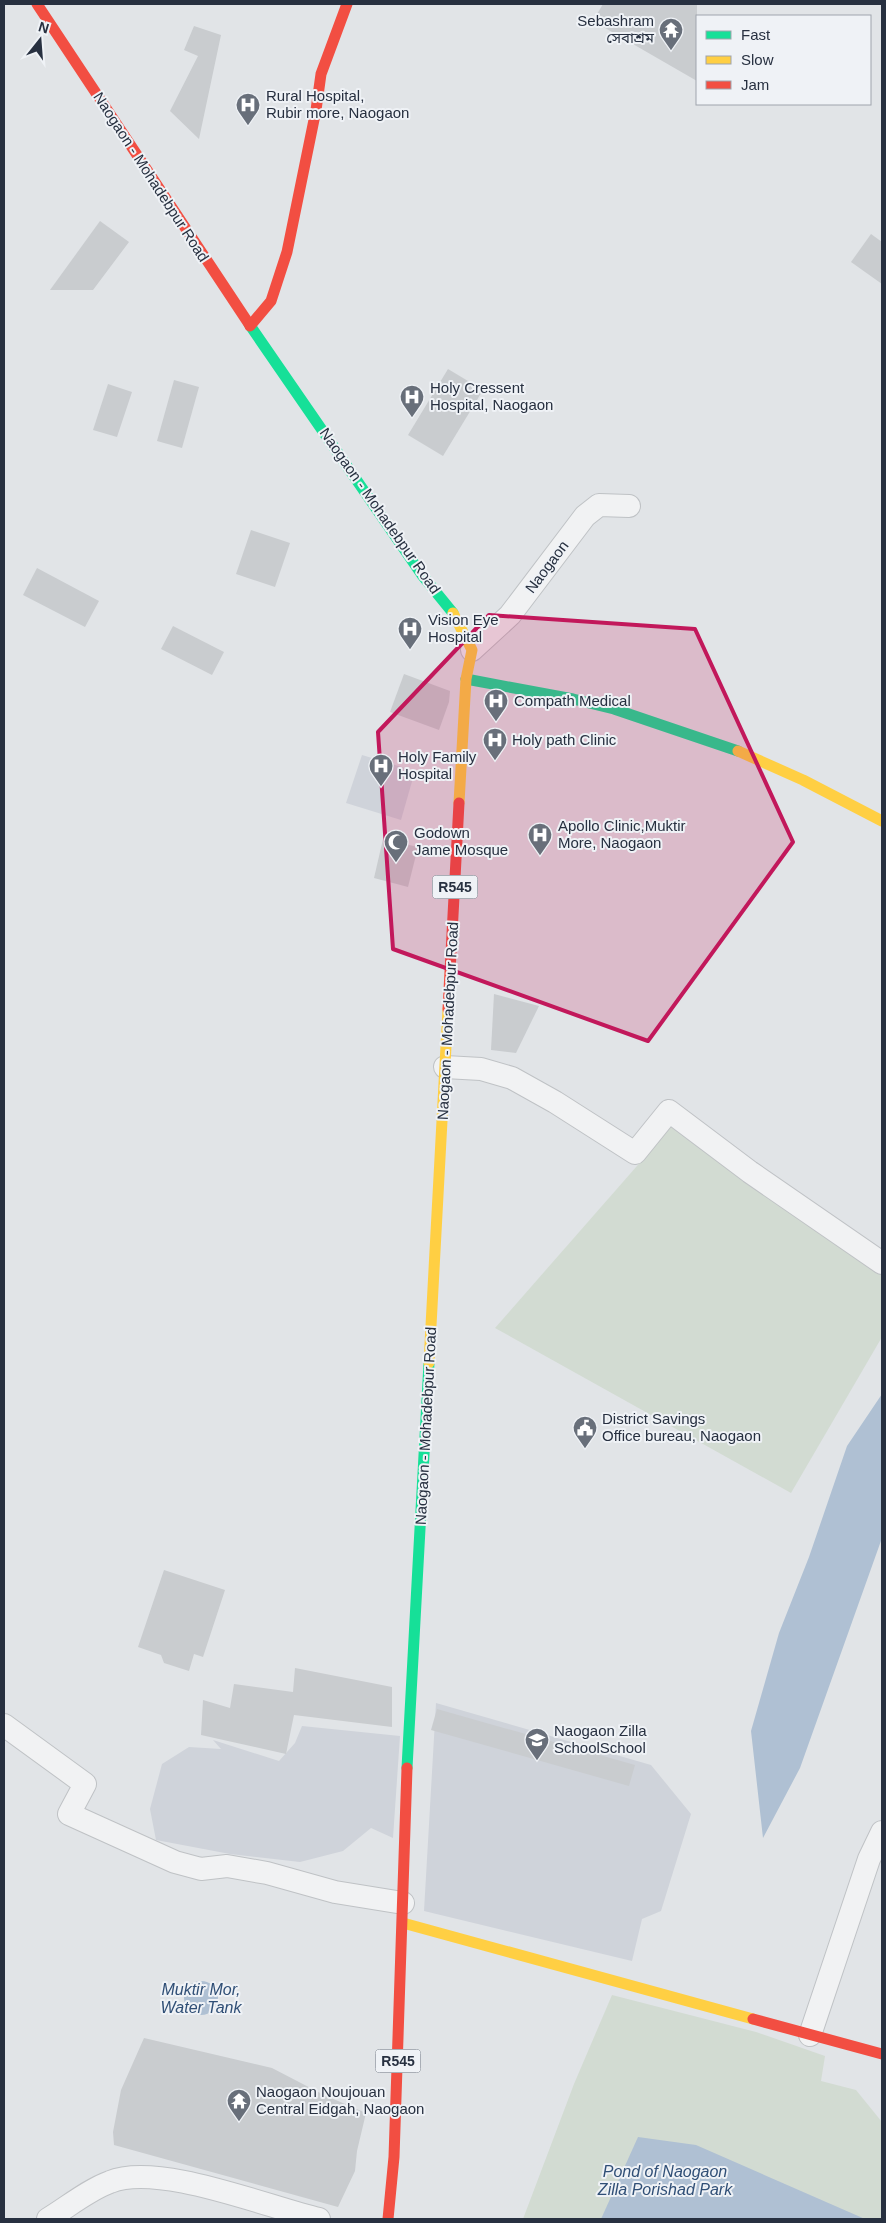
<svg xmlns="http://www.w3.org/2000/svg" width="886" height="2223" viewBox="0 0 886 2223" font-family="Helvetica,'Noto Sans Bengali',sans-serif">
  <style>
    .built { fill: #cfd3da }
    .green { fill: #d2dbd2 }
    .water { fill: #afc0d3 }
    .building { fill: #c9cccf }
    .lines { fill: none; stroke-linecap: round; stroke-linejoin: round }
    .street-casing { stroke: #bfc2c5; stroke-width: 24 }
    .street { stroke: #f1f2f3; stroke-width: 22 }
    .fast { stroke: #16e098; stroke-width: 11 }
    .slow { stroke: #ffcf43; stroke-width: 11 }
    .jam { stroke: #f24e42; stroke-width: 11 }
    .marked { fill: #c2185b; fill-opacity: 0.2; stroke: #c2185b; stroke-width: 4; stroke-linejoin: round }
    .labels { text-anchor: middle; stroke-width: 4; stroke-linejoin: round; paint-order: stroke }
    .shield { fill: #eff2f6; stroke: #636a77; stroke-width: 1 }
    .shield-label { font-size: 14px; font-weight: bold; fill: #273040 }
    .poi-label { font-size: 15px; fill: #273040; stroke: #eff2f6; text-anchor: start }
    .street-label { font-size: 15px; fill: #273040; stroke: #eff2f6 }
    .water-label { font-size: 16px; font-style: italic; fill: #304f76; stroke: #eff2f6 }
  </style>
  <rect width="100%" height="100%" fill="#e1e4e7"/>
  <g class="built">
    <polygon points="362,755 415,771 401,820 346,803"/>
    <polygon points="436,1703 651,1765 691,1814 661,1911 642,1919 632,1961 424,1911"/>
    <polygon points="302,1726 400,1736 393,1838 371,1828 343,1851 300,1862 230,1854 156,1840 150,1809 162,1764 189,1747 221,1749 213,1740 279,1761 295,1743"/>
  </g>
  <g class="green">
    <polygon points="672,1126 882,1273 882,1337 791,1493 495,1328"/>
    <polygon points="612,1995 756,2032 825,2056 821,2081 856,2090 882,2122 882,2219 523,2219 574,2084"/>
  </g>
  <g class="water">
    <polygon points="882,1394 882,1538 800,1768 763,1838 751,1731 779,1633 809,1557 847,1446"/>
    <circle cx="201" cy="1998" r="17"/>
    <polygon points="638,2137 696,2145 865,2219 601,2219"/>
  </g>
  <g class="building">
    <polygon points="603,4 697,4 697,81 593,21"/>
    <polygon points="194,26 221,35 199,139 170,111 198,56 184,50"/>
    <polygon points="100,221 129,242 93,290 50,290"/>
    <polygon points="871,234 882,242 882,284 851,262"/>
    <polygon points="448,369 483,390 443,456 408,435"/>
    <polygon points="174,380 199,387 182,448 157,441"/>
    <polygon points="108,384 132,392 117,437 93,430"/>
    <polygon points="251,530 290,543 275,587 236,574"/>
    <polygon points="37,568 99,601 85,627 23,595"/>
    <polygon points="173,626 224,652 212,675 161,649"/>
    <polygon points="404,674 450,691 449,702 439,730 390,712"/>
    <polygon points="383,839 418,847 408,887 374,878"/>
    <polygon points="494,994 539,1006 516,1053 491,1050"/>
    <polygon points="164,1570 225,1590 203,1657 194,1654 189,1671 164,1663 161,1655 138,1647"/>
    <polygon points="295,1668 392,1687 392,1727 294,1715 286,1754 201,1735 203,1700 230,1708 234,1684 293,1692"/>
    <polygon points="437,1709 635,1765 629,1786 431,1730"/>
    <polygon points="144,2038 272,2068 324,2095 366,2113 357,2151 355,2171 338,2207 114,2145 113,2132 121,2090"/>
  </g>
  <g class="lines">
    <defs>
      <g id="street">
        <polyline points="472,650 510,615 585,516 599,505 629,506"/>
        <polyline points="445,1067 481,1069 512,1078 555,1102 635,1153 669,1111 750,1172 882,1263"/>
        <polyline points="4,1725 85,1784 69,1814 175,1862 201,1869 227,1866 267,1873 335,1892 403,1903"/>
        <polyline points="810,2035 869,1859 882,1832"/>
        <path d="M48,2219C68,2207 88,2190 110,2182C158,2162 267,2207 319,2219"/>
      </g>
    </defs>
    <use href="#street" class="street-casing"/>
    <use href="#street" class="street"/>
    <g class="fast">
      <polyline points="249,324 422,575 453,613"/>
      <polyline points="466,679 573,699 614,709 738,751"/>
      <polyline points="407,1768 429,1363"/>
    </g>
    <g class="slow">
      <polyline points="453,613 472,650 466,679 459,803"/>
      <polyline points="738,751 803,780 882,821"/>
      <polyline points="429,1363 448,1009"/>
      <polyline points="403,1923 753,2019"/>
    </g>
    <g class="jam">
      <polyline points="37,4 249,324"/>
      <polyline points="250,326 271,301 287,252 316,110 321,74 347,4"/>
      <polyline points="448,1009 459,803"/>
      <polyline points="753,2019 882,2054"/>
      <polyline points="388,2219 394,2157 407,1768"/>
    </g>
  </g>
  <path class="marked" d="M489,615L695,629L793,842L648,1041L393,949L378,732Z"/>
  <defs>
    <symbol id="temple-pin" viewBox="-11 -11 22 30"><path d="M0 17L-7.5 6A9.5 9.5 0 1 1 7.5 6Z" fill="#686f7a" stroke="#eff2f6"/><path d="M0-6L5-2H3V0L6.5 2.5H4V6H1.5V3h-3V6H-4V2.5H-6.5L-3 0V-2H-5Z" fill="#fff"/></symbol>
    <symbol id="hospital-pin" viewBox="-11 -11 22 30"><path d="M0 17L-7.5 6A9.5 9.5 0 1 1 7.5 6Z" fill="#686f7a" stroke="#eff2f6"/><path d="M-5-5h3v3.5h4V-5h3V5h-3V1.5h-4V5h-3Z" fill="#fff"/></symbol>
    <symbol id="mosque-pin" viewBox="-11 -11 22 30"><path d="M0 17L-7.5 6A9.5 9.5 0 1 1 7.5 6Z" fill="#686f7a" stroke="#eff2f6"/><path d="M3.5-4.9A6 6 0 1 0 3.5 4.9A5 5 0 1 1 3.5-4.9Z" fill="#fff"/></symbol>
    <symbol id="civic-pin" viewBox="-11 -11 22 30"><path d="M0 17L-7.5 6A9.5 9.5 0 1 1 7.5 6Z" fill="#686f7a" stroke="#eff2f6"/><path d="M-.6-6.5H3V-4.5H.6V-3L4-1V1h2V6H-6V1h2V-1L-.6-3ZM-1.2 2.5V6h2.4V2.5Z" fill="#fff"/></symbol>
    <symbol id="school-pin" viewBox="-11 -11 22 30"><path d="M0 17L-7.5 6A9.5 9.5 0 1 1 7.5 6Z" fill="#686f7a" stroke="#eff2f6"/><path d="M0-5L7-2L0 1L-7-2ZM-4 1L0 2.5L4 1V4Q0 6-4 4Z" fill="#fff"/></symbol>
  </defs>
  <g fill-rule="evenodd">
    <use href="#temple-pin" x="657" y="16" width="28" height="38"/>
    <use href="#hospital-pin" x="234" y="91" width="28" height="38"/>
    <use href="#hospital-pin" x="398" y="383" width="28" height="38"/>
    <use href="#hospital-pin" x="396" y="615" width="28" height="38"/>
    <use href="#hospital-pin" x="482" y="687" width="28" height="38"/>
    <use href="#hospital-pin" x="481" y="726" width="28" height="38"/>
    <use href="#hospital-pin" x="367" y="752" width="28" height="38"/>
    <use href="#hospital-pin" x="526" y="821" width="28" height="38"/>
    <use href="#mosque-pin" x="382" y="828" width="28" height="38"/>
    <use href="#civic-pin" x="571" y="1414" width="28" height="38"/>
    <use href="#school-pin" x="523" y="1726" width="28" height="38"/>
    <use href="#temple-pin" x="225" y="2087" width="28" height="38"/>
  </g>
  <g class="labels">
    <g class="shield">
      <rect x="432.5" y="875.5" width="45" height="23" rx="4"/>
      <rect x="375.5" y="2049.5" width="45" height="23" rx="4"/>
    </g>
    <g class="shield-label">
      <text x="455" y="892">R545</text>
      <text x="398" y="2066">R545</text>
    </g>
    <g class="poi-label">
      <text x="654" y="26" text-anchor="end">Sebashram<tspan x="654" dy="17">সেবাশ্রম</tspan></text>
      <text x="266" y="101">Rural Hospital,<tspan x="266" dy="17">Rubir more, Naogaon</tspan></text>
      <text x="430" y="393">Holy Cressent<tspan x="430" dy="17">Hospital, Naogaon</tspan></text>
      <text x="428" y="625">Vision Eye<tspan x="428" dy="17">Hospital</tspan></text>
      <text x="514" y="706">Compath Medical</text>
      <text x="512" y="745">Holy path Clinic</text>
      <text x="398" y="762">Holy Family<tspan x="398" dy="17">Hospital</tspan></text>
      <text x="558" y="831">Apollo Clinic,Muktir<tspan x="558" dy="17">More, Naogaon</tspan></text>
      <text x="414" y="838">Godown<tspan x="414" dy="17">Jame Mosque</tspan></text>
      <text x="602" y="1424">District Savings<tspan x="602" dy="17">Office bureau, Naogaon</tspan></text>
      <text x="554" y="1736">Naogaon Zilla<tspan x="554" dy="17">SchoolSchool</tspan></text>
      <text x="256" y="2097">Naogaon Noujouan<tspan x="256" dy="17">Central Eidgah, Naogaon</tspan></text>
    </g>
    <g class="street-label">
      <text transform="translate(151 177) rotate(57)" y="5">Naogaon - Mohadebpur Road</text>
      <text transform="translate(380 511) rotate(55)" y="5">Naogaon - Mohadebpur Road</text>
      <text transform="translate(547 567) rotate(-53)" y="5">Naogaon</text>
      <text transform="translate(448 1021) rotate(-87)" y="5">Naogaon - Mohadebpur Road</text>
      <text transform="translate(426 1426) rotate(-87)" y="5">Naogaon - Mohadebpur Road</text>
    </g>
    <g class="water-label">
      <text x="201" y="1995">Muktir Mor,<tspan x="201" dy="18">Water Tank</tspan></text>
      <text x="665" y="2177">Pond of Naogaon<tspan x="665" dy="18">Zilla Porishad Park</tspan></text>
    </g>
  </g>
  <rect width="886" height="2223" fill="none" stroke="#273040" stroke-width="10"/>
  <rect x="696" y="15" width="175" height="90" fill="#eff2f6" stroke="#9fa4ad"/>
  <rect x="706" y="31" width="25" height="8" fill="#16e098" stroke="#9fa4ad"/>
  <text x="741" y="40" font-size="15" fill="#273040">Fast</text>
  <rect x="706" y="56" width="25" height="8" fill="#ffcf43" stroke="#9fa4ad"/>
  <text x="741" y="65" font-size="15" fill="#273040">Slow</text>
  <rect x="706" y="81" width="25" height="8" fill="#f24e42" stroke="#9fa4ad"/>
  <text x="741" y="90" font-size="15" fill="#273040">Jam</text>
  <g transform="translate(40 40) rotate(17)" stroke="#eff2f6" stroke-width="4" paint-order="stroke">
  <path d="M0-4L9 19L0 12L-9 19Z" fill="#273040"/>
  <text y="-8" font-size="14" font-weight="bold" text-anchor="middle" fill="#273040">N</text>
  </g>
</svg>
